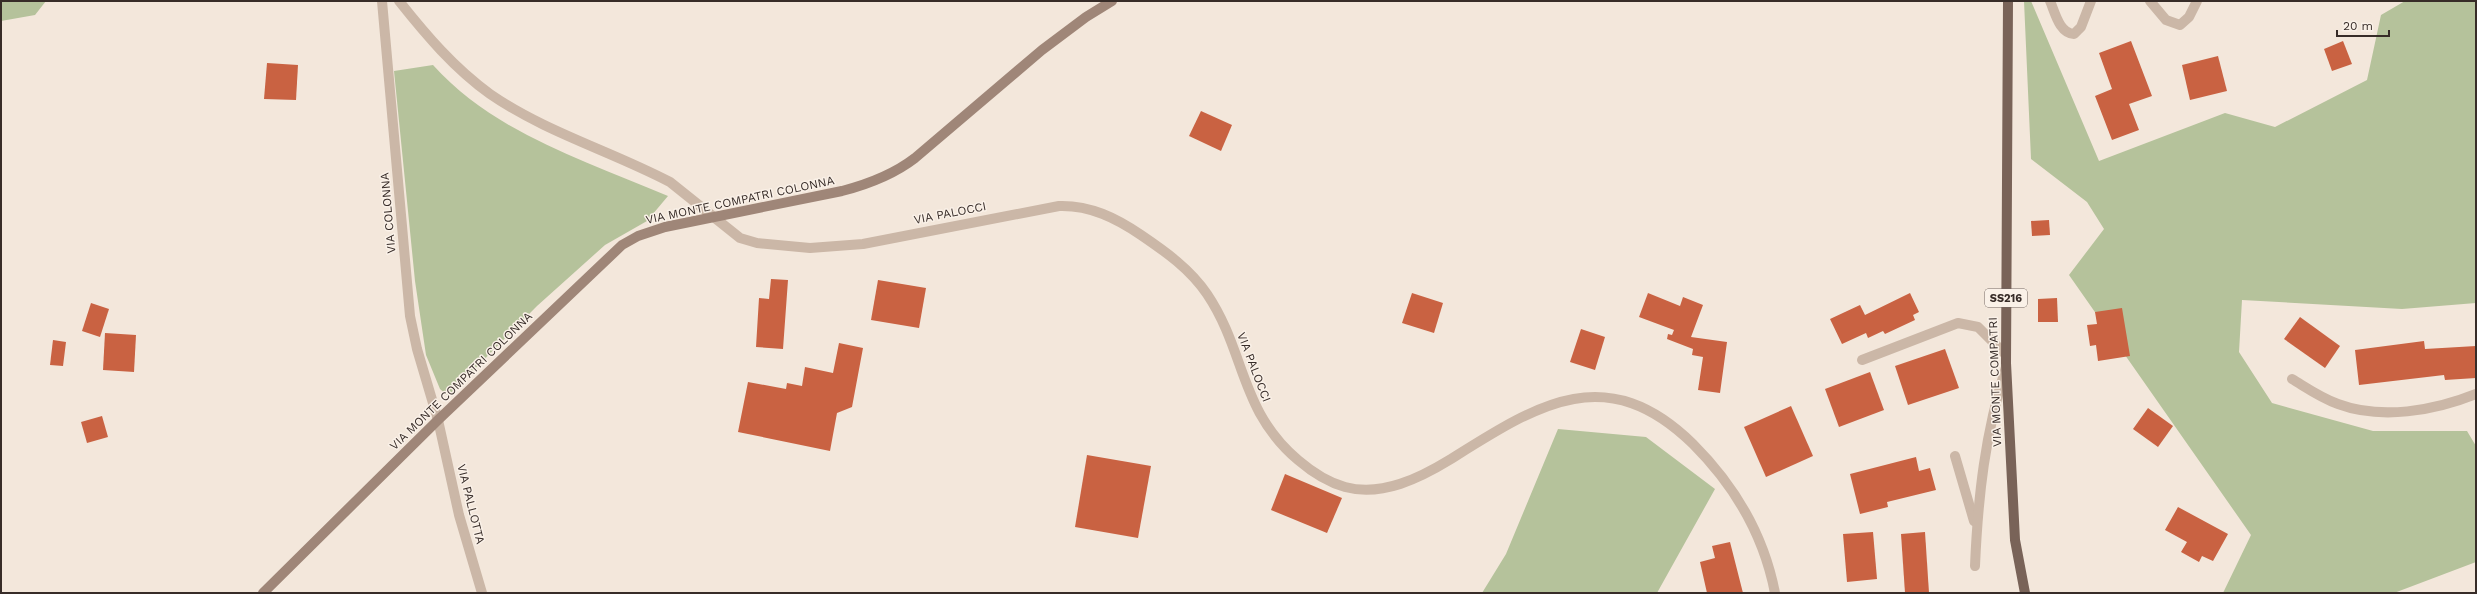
<svg xmlns="http://www.w3.org/2000/svg" width="2477" height="594" viewBox="0 0 2477 594" font-family="'Work Sans',sans-serif">
  <style>
    .green { fill: #b5c29b }
    .building { fill: #c96242 }
    .lines { fill: none; stroke-linecap: round; stroke-linejoin: round }
    .lane { stroke: #cbb7a7; stroke-width: 10 }
    .street { stroke: #cbb7a7; stroke-width: 10 }
    .secondary { stroke: #9f8678; stroke-width: 10 }
    .primary { stroke: #796358; stroke-width: 10 }
    .labels { text-anchor: middle; stroke-width: 3; stroke-linejoin: round; paint-order: stroke }
    .shield { fill: #faf1e8; stroke: #726762; stroke-width: 1 }
    .shield-label { font-size: 11px; font-weight: bold; fill: #372c28 }
    .street-label { font-size: 12px; fill: #372c28; stroke: #faf1e8 }
  </style>
  <rect width="100%" height="100%" fill="#f3e7db"/>
  <g class="green">
    <polygon points="1,1 46,1 35,15 1,21"/>
    <polygon points="2024,1 2031,1 2099,161 2225,113 2275,127 2367,80 2381,15 2405,1 2476,1 2476,303 2402,309 2242,300 2239,352 2272,403 2373,431 2467,431 2476,446 2476,562 2394,593 2223,593 2251,535 2069,275 2104,229 2087,202 2031,159"/>
    <path d="M433,65C494,133 586,161 668,196L647,221L605,245L537,306L448,396L440,389L426,355L415,281L394,71Z"/>
    <polygon points="1558,429 1646,437 1715,489 1657,593 1482,593 1506,554"/>
  </g>
  <g class="building">
    <polygon points="2131,41 2152,96 2129,104 2139,130 2112,140 2095,96 2112,89 2099,53"/>
    <polygon points="2343,41 2352,64 2332,71 2324,49"/>
    <polygon points="2218,56 2227,91 2190,100 2182,65"/>
    <polygon points="267,63 298,65 296,100 264,99"/>
    <polygon points="1201,111 1232,125 1221,151 1189,136"/>
    <polygon points="2049,220 2050,235 2032,236 2031,221"/>
    <polygon points="771,279 788,280 783,349 756,347 759,298 769,299"/>
    <polygon points="878,280 926,288 919,328 871,320"/>
    <polygon points="1412,293 1443,303 1434,333 1402,323"/>
    <polygon points="1648,293 1680,306 1683,297 1703,305 1691,337 1727,342 1720,393 1698,390 1703,357 1692,355 1693,349 1667,339 1668,334 1672,335 1674,330 1639,317"/>
    <polygon points="1910,293 1919,312 1913,315 1915,320 1885,334 1883,331 1868,338 1866,333 1842,344 1830,319 1860,305 1865,315"/>
    <polygon points="2057,298 2058,322 2038,322 2038,299"/>
    <polygon points="91,303 109,309 100,337 82,331"/>
    <polygon points="2122,308 2130,356 2098,361 2096,345 2090,346 2087,325 2097,324 2095,312"/>
    <polygon points="2300,317 2340,346 2325,368 2284,339"/>
    <polygon points="1581,329 1605,337 1595,370 1570,362"/>
    <polygon points="105,333 136,335 134,372 103,370"/>
    <polygon points="53,340 66,342 63,366 50,365"/>
    <polygon points="2424,341 2425,349 2476,346 2476,378 2445,380 2444,375 2359,385 2355,350"/>
    <polygon points="839,343 863,348 852,407 837,413 830,451 738,432 748,382 786,389 787,383 802,386 805,367 833,373"/>
    <polygon points="1945,349 1959,388 1908,405 1895,366"/>
    <polygon points="1870,372 1884,410 1839,427 1825,389"/>
    <polygon points="1791,406 1813,456 1766,477 1744,427"/>
    <polygon points="2148,408 2173,426 2158,447 2133,429"/>
    <polygon points="102,416 108,437 87,443 81,422"/>
    <polygon points="1087,455 1151,466 1138,538 1075,527"/>
    <polygon points="1916,457 1919,471 1930,468 1936,490 1887,502 1888,507 1860,514 1850,474"/>
    <polygon points="1285,474 1342,498 1327,533 1271,510"/>
    <polygon points="2178,507 2228,534 2213,561 2202,556 2199,562 2181,552 2187,542 2165,530"/>
    <polygon points="1873,532 1877,579 1847,582 1843,534"/>
    <polygon points="1925,532 1929,593 1905,593 1901,534"/>
    <polygon points="1730,542 1743,593 1707,593 1700,562 1715,558 1712,546"/>
  </g>
  <g class="lines">
    <g class="lane">
      <path d="M2050,1C2055,12 2059,33 2074,34L2081,27L2091,1"/>
      <polyline points="2150,1 2166,20 2180,25 2189,17 2197,1"/>
      <polyline points="1862,360 1958,323 1978,327 2006,355"/>
      <polyline points="1955,456 1974,521"/>
      <path d="M1975,566C1978,496 1985,434 2006,367"/>
    </g>
    <g class="street">
      <polyline points="382,1 410,316 417,349 438,420 459,515 482,593"/>
      <path d="M399,1C426,35 454,68 490,94C545,132 611,151 670,182L740,238L757,243L810,248L863,244L1059,206C1090,205 1116,218 1141,235C1166,252 1190,269 1207,294C1246,352 1239,410 1298,460C1312,472 1327,482 1345,487C1382,497 1420,478 1451,459C1537,405 1606,359 1693,444C1734,485 1764,536 1775,593"/>
      <path d="M2292,379C2307,388 2321,398 2338,404C2381,420 2434,411 2476,394"/>
    </g>
    <path class="secondary" d="M263,593L438,420L622,245L638,236L665,227L842,191C869,184 893,175 915,158L1042,50L1086,17L1112,1"/>
    <polyline class="primary" points="2008,1 2006,363 2015,540 2025,593"/>
  </g>
  <g class="labels">
    <rect class="shield" x="1985" y="289" width="42" height="18" rx="3"/>
    <g class="shield-label">
      <text x="2006" y="302">SS216</text>
    </g>
    <g class="street-label">
      <text transform="translate(740 200) rotate(-12)" y="4">VIA MONTE COMPATRI COLONNA</text>
      <text transform="translate(388 213) rotate(-95)" y="4">VIA COLONNA</text>
      <text transform="translate(950 213) rotate(-11)" y="4">VIA PALOCCI</text>
      <text transform="translate(1254 367) rotate(69)" y="4">VIA PALOCCI</text>
      <text transform="translate(461 381) rotate(-44)" y="4">VIA MONTE COMPATRI COLONNA</text>
      <text transform="translate(1995 382) rotate(-92)" y="4">VIA MONTE COMPATRI</text>
      <text transform="translate(471 504) rotate(76)" y="4">VIA PALLOTTA</text>
    </g>
  </g>
  <rect width="2477" height="594" fill="none" stroke="#372c28" stroke-width="4"/>
  <path d="M2337 30v6h52v-6" fill="none" stroke="#372c28" stroke-width="2"/>
  <text x="2343" y="30" font-size="12" fill="#372c28" stroke="#faf1e8" stroke-width="3" paint-order="stroke">20 m</text>
</svg>
